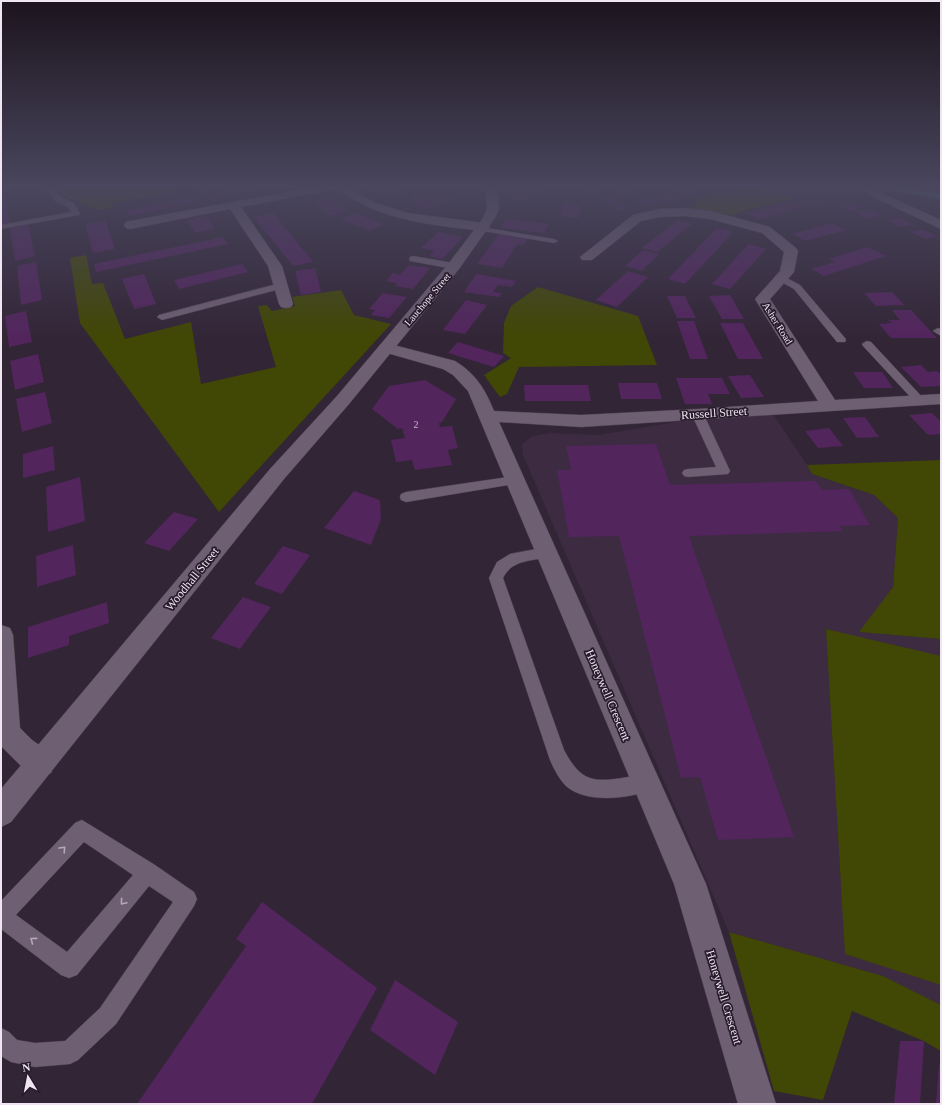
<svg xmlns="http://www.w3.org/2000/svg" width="942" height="1105" viewBox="0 0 942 1105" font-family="'Times New Roman',serif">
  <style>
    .built { fill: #3d2b42 }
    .green { fill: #414704 }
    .building { fill: #52255d }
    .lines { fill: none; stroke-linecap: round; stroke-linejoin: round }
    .service-casing { stroke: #4d4150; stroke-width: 1 }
    .minor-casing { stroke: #4d4150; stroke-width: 1 }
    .tertiary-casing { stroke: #4d4150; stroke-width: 1 }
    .primary-casing { stroke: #4d4150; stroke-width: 1 }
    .service { fill: #6f5f73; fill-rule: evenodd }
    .minor { fill: #6f5f73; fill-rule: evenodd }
    .tertiary { fill: #6f5f73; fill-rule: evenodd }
    .primary { fill: #3d7f87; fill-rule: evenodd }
    .oneway { stroke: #b5a9b9 }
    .labels { text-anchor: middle; stroke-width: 3.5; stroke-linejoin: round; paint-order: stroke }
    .far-street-label { font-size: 10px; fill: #efe6f2; stroke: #281b2c }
    .number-label { font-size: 10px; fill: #c8b6cd }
    .street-label { font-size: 12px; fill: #efe6f2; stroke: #281b2c }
  </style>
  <rect width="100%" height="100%" fill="#322536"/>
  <g class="built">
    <polygon points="754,185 841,185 865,194 814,209"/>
    <polygon points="771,411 807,465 812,474 874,495 898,518 893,587 860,632 941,639 941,1005 883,976 729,932 523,455 522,444 533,436 550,433 599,435 699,418"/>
  </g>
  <g class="green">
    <polygon points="56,185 220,185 112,203 113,208 98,210 65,197"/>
    <polygon points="747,185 754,185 792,199 739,212 734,215 693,209 701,197"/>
    <polygon points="86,255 92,284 103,283 125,339 191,322 201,384 276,367 258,306 267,305 272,311 295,306 292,297 341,290 354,315 391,324 219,512 80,323 70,258"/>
    <polygon points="538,287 638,316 657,365 519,367 507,394 500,397 484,375 511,358 503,353 504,323 511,306"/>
    <polygon points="941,460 941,639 859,632 893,587 898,518 874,495 812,474 807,465"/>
    <polygon points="826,629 941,656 941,985 845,954"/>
    <polygon points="729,932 883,976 941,1005 941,1051 924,1041 852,1011 823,1100 774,1091"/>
  </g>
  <g class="building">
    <polygon points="365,185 387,185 394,191 375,194"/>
    <polygon points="509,185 550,185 551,186 509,187"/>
    <polygon points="763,185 801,185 782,192"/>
    <polygon points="248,186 253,192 209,200 205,195"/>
    <polygon points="5,187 10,223 1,225 1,188"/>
    <polygon points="692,187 703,193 647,206 636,200"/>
    <polygon points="510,188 538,188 539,194 529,194 531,200 511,200"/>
    <polygon points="596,188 606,194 627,189 635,194 613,199 629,208 620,211 586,190"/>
    <polygon points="413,194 451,196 449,204 439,203 437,209 416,207 419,202 410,202"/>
    <polygon points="196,196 200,202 129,216 126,210"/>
    <polygon points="331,197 348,211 330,216 313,201"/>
    <polygon points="790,200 804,207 759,219 745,213"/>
    <polygon points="852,201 864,207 849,211 837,204"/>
    <polygon points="563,203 581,204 579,218 560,216"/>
    <polygon points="869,209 881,215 867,219 854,212"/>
    <polygon points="273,213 313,262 293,266 254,217"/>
    <polygon points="354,213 384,224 370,231 340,219"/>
    <polygon points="207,216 215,229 195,233 187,220"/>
    <polygon points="900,218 913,224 900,227 888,220"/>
    <polygon points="506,219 549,224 544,233 501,228"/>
    <polygon points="105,220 115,249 93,253 85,224"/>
    <polygon points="677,220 692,224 657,252 642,248"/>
    <polygon points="832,223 846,230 805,241 792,234"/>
    <polygon points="28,225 35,256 15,261 10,228"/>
    <polygon points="717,228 733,232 685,284 668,279"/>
    <polygon points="923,230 937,236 925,239 911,232"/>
    <polygon points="438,232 463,237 442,259 429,256 434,251 421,248"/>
    <polygon points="499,234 528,238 524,245 517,244 502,268 477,264"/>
    <polygon points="223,237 228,244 96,272 94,264"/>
    <polygon points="749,244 766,249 730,289 712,284"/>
    <polygon points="867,247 886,256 824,276 811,269 835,262 829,259"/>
    <polygon points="643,250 659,254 642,271 625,266"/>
    <polygon points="36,262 42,300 21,305 17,266"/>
    <polygon points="242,264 248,272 179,289 174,280"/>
    <polygon points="409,265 430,268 413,289 395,286 397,283 386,281 393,273 400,275"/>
    <polygon points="315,268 321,292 301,295 295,271"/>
    <polygon points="628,271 648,277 617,307 596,300"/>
    <polygon points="144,274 156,304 134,309 122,279"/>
    <polygon points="476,274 516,281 512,287 498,285 493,292 502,293 499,297 464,292"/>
    <polygon points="892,292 904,305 876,306 864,293"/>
    <polygon points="383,293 407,297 389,318 371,315 375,310 369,309"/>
    <polygon points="730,295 744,319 722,319 709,296"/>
    <polygon points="667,296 685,296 696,318 677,318"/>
    <polygon points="466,300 487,305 465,334 443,330"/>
    <polygon points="892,310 911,310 937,338 891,338 879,324 892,323 888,320 900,320"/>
    <polygon points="26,311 32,342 9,347 5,316"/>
    <polygon points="677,321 694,321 708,359 690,359"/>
    <polygon points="720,323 743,323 763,359 738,359"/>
    <polygon points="458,342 504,356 494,367 448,353"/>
    <polygon points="38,354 44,382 15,390 10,361"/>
    <polygon points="921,365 928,372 937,371 941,375 941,386 921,387 901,367"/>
    <polygon points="853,372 882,372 893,388 864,388"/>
    <polygon points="750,375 764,397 741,398 728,376"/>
    <polygon points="676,378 722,378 730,394 708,394 712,404 685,404"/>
    <polygon points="425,380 456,399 442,422 439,423 440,427 452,426 458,448 448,450 452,465 415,470 412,460 396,462 391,440 405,438 402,428 398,429 372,409 389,386"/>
    <polygon points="618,383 657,383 662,399 621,399"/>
    <polygon points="524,385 588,385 591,401 525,401"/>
    <polygon points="45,392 52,423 22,432 16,399"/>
    <polygon points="932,413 941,422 941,434 928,435 909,415"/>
    <polygon points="865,417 879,437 857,438 843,418"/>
    <polygon points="829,428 843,446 818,448 805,431"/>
    <polygon points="656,444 670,485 816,481 822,490 849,489 870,525 840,526 843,531 689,536 794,837 718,840 700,777 681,778 619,536 569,537 557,470 571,470 566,446"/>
    <polygon points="53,446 55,470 23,478 23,454"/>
    <polygon points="80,477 85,521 48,532 46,487"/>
    <polygon points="354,491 380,500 381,519 371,545 324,528"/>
    <polygon points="174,512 198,519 169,551 144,543"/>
    <polygon points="73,545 76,575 37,587 36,556"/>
    <polygon points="283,546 310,555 282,594 254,584"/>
    <polygon points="243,597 271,607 240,649 211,638"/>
    <polygon points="107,602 109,623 69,636 69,645 28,658 28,627"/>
    <polygon points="262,902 377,988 312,1104 137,1104 246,946 236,939"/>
    <polygon points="395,980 458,1022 435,1075 370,1030"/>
    <polygon points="900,1041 924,1041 920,1104 894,1104"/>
    <polygon points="939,1064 941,1065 941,1104 936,1104"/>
  </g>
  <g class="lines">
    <defs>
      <g id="service">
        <polygon points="45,185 51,185 61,197 74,203 80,213 79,215 1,229 1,225 71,212 68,207 55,201"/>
        <polygon points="480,227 554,239 558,241 554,243 483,231 479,229"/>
        <polygon points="413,256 454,263 458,266 454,269 410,261 409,259 410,257"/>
        <polygon points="781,275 800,285 845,338 846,340 845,342 837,342 794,289 778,280 777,278 778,276"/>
        <polygon points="281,283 286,286 284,288 162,320 157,317 159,315"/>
        <polygon points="938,328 941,329 941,336 933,331"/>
        <polygon points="867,341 871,342 924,399 926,401 924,403 916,403 863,346 862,344"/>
        <polygon points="698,411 702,412 704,415 730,471 728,474 688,477 684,476 682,473 684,470 688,469 716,467 692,415 694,412"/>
        <polygon points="516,476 520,477 522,480 520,483 406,502 401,500 400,497 401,494 406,492"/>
        <path d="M547,547L552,548L554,552L552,556C533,562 513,558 503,578L564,750C581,782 593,783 628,777C637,775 644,773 652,777L655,783L652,789C630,799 586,804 566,786C559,779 554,769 550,760L489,578L497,562L510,554Z"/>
        <path d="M82,820L155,865L194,892L197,899L194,906L116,1024L78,1060L70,1064L35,1067L11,1062L1,1056V1028L9,1032L17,1040L35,1043L65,1041L100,1008L173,902L149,886L77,975L69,978L61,975L1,929V901L75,823ZM84,842L133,875L67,952L16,915Z"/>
      </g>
      <g id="minor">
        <path d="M325,185H347L359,194L376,203L408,213L484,223L488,224L490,227L488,230L484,231C432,225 380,221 338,189L241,207L282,266L293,304L291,307L286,308L281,307L279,304L268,266L230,209L130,229L126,228L124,225L126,222L130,221Z"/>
        <polygon points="861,185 873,185 873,186 879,192 941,220 941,229 871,196 860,186"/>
        <path d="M685,208L711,211L770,227L796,248L798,251L794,272L770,299L835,400L941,394V404L581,427L499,422L706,884L776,1104H738L674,884L468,391L453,375L443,369L380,351L378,348L380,345L386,343L455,361C476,374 485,389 494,411L581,415L698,409L818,401L755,299L780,271L784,252L762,233L710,219L685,216L659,217L641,221L592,260H582L580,257L633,215L659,209Z"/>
        <polygon points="1,625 10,628 13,635 20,728 32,740 51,753 55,763 51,773 41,777 21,766 1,746"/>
      </g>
      <polygon id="tertiary" points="486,185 498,185 499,209 495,218 459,269 349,404 284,479 11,822 1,827 1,789 270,469 337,396 449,263 483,218 487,209"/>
      <polygon id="primary" points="868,185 892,185 941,193 941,199 874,188"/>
    </defs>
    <use href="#service" class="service-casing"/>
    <use href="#minor" class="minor-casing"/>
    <use href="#tertiary" class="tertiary-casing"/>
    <use href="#primary" class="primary-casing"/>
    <use href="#service" class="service"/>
    <use href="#minor" class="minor"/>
    <use href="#tertiary" class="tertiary"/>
    <use href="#primary" class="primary"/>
  </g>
  <defs><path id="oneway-chevron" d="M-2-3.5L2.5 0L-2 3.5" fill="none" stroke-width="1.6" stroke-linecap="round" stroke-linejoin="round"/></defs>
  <g class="oneway">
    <use href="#oneway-chevron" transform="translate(63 849) rotate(-47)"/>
    <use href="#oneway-chevron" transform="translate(123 902) rotate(130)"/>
    <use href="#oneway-chevron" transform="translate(33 940) rotate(-143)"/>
  </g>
  <linearGradient id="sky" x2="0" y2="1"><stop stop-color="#1c141e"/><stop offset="0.55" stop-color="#49465d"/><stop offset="1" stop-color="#49465d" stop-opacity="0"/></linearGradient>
  <rect width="942" height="339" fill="url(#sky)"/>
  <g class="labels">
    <g class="far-street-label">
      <text transform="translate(427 299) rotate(-50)" y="4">Lauchope Street</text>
      <text transform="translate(778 323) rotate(58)" y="4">Asher Road</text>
    </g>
    <g class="number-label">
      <text x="416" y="428">2</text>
    </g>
    <g class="street-label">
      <text transform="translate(714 413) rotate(-4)" y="4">Russell Street</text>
      <text transform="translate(192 579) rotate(-51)" y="4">Woodhall Street</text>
      <text transform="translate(608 695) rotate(67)" y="4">Honeywell Crescent</text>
      <text transform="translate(724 997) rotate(73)" y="4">Honeywell Crescent</text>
    </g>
  </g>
  <rect width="942" height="1105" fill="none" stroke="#efe6f2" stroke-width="4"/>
  <g transform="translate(28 1077) rotate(350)" stroke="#281b2c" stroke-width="3" paint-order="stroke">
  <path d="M0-3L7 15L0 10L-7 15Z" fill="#efe6f2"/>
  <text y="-6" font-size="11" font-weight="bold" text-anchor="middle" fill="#efe6f2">N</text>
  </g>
</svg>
